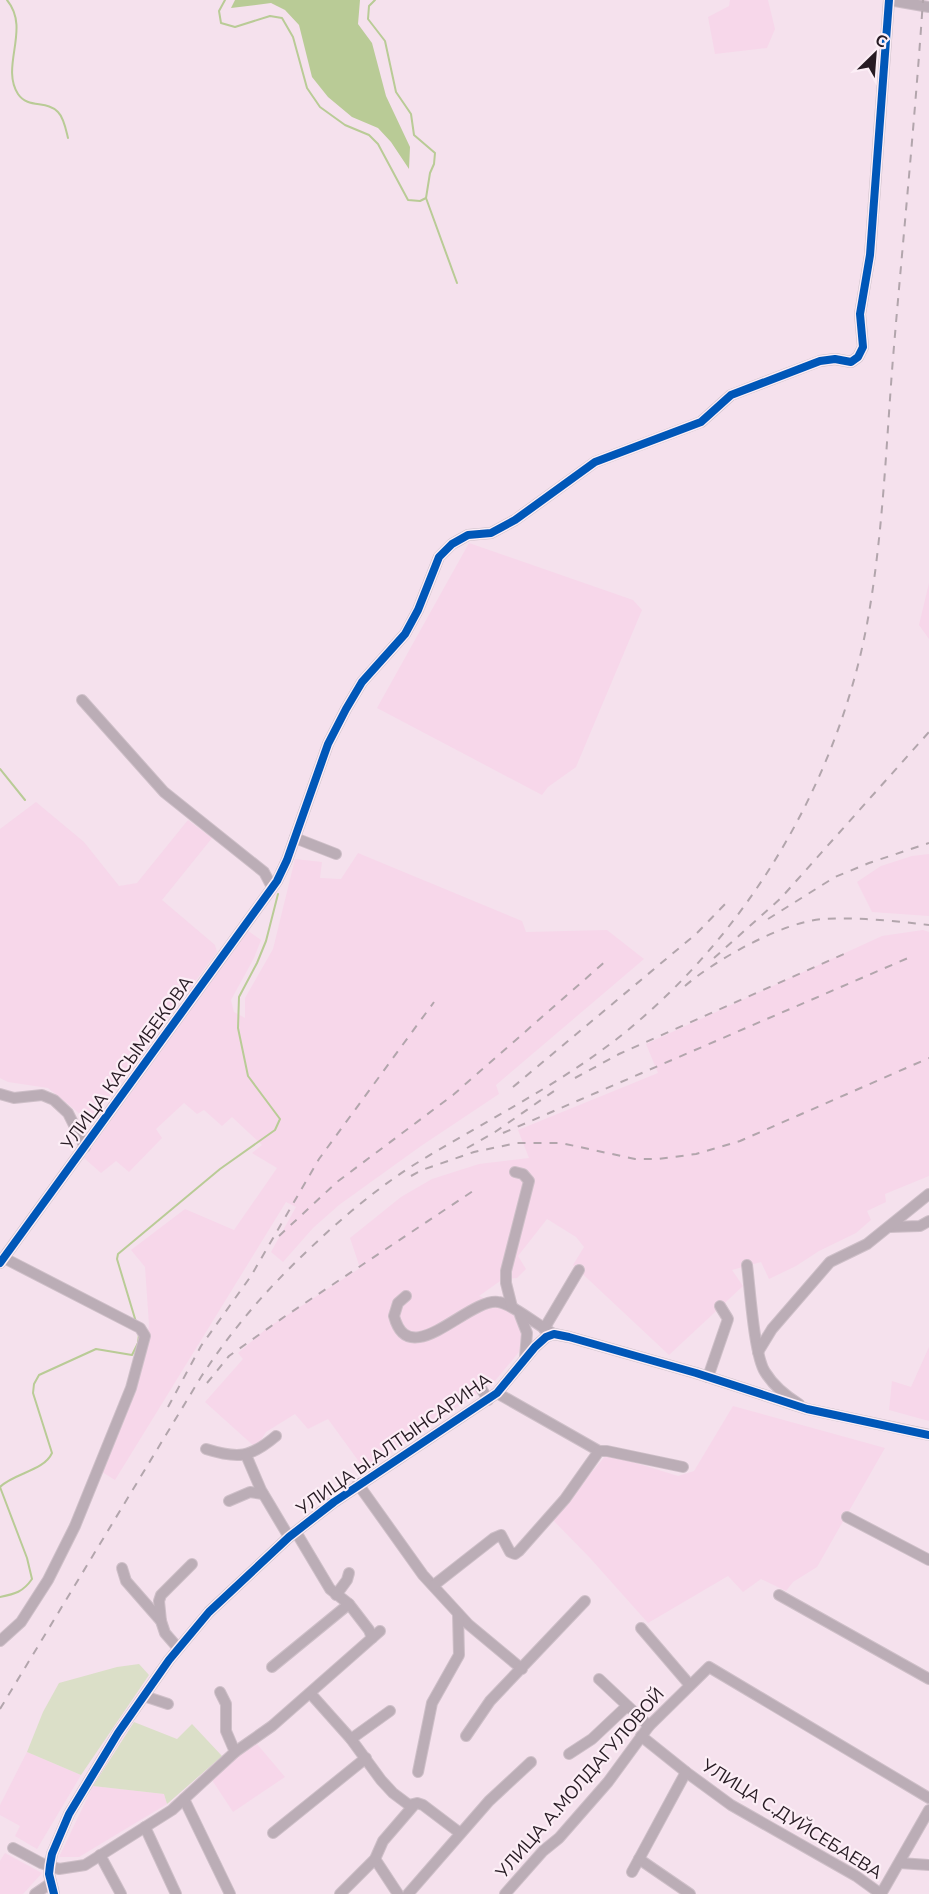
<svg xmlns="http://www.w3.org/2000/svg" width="929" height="1894" viewBox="0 0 929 1894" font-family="'Nunito Sans',sans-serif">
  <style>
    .built { fill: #f7d7ea }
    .green { fill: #dbdfc8 }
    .water { fill: #b9cb96 }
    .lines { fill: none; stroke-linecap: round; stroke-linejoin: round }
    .stream { stroke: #b9cb96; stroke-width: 2 }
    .minor-casing { stroke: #cebfc8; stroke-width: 12 }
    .minor { stroke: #bbadb6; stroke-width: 10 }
    .rail { stroke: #b2a5ac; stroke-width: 2; stroke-dasharray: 8 8; stroke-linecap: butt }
    .cycleway-casing { stroke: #fceef6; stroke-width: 11 }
    .cycleway { stroke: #0057b8; stroke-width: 8 }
    .labels { text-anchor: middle; stroke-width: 4.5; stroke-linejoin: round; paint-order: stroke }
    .street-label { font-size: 18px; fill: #271b23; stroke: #fceef6 }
  </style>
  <rect width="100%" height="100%" fill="#f5e1ed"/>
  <g class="built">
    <polygon points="730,0 768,0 775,29 767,48 715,54 708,17 729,6"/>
    <polygon points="469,543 633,600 642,610 576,767 548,787 542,795 377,708"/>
    <polygon points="929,583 929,639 919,625"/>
    <polygon points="36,802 84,842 119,886 137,883 188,820 212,838 162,900 215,945 217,952 90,1122 48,1088 8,1082 0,1078 0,829"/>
    <polygon points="358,853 522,921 526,932 607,930 644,959 496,1085 499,1094 421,1146 339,1205 313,1228 283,1262 271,1252 296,1207 286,1202 115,1480 102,1472 137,1385 143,1364 149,1325 145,1267 131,1250 185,1209 234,1230 277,1168 252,1153 262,1145 232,1117 222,1126 204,1110 197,1114 184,1103 156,1129 162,1138 129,1172 116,1161 101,1173 84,1158 247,930 261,940 254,958 231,1000 234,1012 245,1018 245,998 273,949 295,859 322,862 320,878 341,879"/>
    <polygon points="929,854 929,916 872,912 857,882 881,866 912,856"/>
    <polygon points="923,930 929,932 929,1176 885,1194 886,1202 867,1211 871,1220 856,1233 819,1251 796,1266 769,1279 761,1262 732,1270 743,1286 669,1355 573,1265 584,1247 576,1237 547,1219 518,1256 526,1269 517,1278 503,1279 479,1296 511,1310 522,1330 519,1352 494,1382 365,1470 328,1419 308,1429 295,1414 266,1432 256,1448 205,1402 243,1359 238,1353 266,1329 360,1268 350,1238 401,1197 432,1179 479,1164 529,1158 518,1130 658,1073 646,1044 882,936"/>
    <polygon points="929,1347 929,1421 889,1410 892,1381 911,1387"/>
    <polygon points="733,1406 885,1448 817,1567 793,1582 786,1591 761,1579 743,1592 728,1576 648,1623 590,1558 552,1519 607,1454 678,1476 694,1471"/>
    <polygon points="257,1744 285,1777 233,1812 212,1780 244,1751"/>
    <polygon points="27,1752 81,1775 37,1849 15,1836 20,1826 0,1815 0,1805"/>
    <polygon points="93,1786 164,1794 167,1804 79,1857 59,1857"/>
    <polygon points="5,1853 42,1873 23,1894 0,1894 0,1861"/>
  </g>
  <g class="green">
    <polygon points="139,1664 149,1675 81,1775 27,1752 43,1712 59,1683 117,1667"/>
    <polygon points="134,1722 177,1739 192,1724 222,1756 167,1804 164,1794 93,1786"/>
  </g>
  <polygon class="water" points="235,0 360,0 358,24 372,43 386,96 410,147 409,169 391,142 378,128 352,117 328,97 312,77 299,25 285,10 271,3 231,8"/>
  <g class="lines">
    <g class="stream">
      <path d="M7,0C31,29 0,66 18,94C28,109 47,100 58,112C64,118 66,130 68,138"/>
      <polyline points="225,0 219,11 221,23 235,27 270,16 282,18 293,37 307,88 320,107 345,125 369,135 378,144 408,200 420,201 426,198"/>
      <polyline points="375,0 369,6 368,19 385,41 396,92 411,114 414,135 435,153 434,164 430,173 426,198 457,283"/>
      <polyline points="0,769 25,800"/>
      <polyline points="136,1322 117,1259 118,1254 220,1169 275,1130 280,1119 248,1076 238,1028 239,997 257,963 266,941 278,894"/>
      <path d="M0,1487C14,1473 44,1471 52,1453L33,1393L34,1384L39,1375L96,1349L132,1355L138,1343L139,1334"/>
      <path d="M0,1487L27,1558L32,1579C23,1592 15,1594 0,1597"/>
    </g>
    <defs>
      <g id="minor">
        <polyline points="889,0 929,7"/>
        <polyline points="82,700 164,792 264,872 272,887"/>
        <polyline points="295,838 336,854"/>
        <polyline points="0,1094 14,1098 42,1095 54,1100 68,1113 85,1147"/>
        <polyline points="890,1227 920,1226 929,1221"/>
        <polyline points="0,1263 277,881 287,860 328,744 346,709 362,682 405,634 418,610 439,557 452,544 468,535 491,533 515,520 595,462 701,422 731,395 820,361 835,359 851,362 858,357 863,347 860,314 870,255 889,0"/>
        <path d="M747,1265C750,1288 754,1355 765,1372C773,1385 786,1396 799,1404"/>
        <path d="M406,1296L398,1303L394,1316C409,1373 468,1298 498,1302C511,1303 540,1327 554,1334"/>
        <polyline points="512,1307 506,1283 506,1271 529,1181 523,1174 515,1172"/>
        <polyline points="520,1315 527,1333 525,1357"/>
        <polyline points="544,1329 579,1270"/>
        <polyline points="758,1352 772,1329 830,1262 867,1244 929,1194"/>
        <polyline points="708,1377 728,1319 720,1306"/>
        <polyline points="481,1388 488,1400"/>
        <polyline points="497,1393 599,1451 607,1451 683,1467"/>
        <path d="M206,1449C238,1459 250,1458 276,1436"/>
        <polyline points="246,1455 261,1490 289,1537"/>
        <polyline points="358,1484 423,1575 468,1624 522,1669"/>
        <polyline points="229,1501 250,1492 263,1494"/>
        <polyline points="847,1517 929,1560"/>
        <polyline points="296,1532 330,1589 349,1604 369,1630 372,1638"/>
        <polyline points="122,1568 126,1581 161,1621 165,1633 178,1648"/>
        <polyline points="434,1585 494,1538 501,1535 510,1552 515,1554 519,1551 565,1499 599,1451"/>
        <polyline points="336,1595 347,1580 349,1573"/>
        <polyline points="779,1595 929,1679"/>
        <polyline points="161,1621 159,1601 161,1595 192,1564"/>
        <polyline points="641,1628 689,1684"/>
        <polyline points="0,1641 21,1622 48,1580 75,1526 131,1388 145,1336 140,1328 4,1258"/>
        <polyline points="272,1667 349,1604"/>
        <polyline points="599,1679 649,1726"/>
        <polyline points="220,1692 226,1704 226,1731 235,1752"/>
        <polyline points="310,1693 351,1739 381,1780 393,1793 409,1805 417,1803 423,1805 460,1833"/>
        <polyline points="144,1696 168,1704"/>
        <polyline points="466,1736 490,1701 585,1601"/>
        <polyline points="641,1736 686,1772 731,1805 856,1876 881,1894"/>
        <polyline points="351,1739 390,1711"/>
        <polyline points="569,1754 592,1739 627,1706"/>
        <polyline points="418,1772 432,1703 459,1655 458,1614"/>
        <polyline points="184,1799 230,1894"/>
        <polyline points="145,1827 176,1894"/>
        <polyline points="273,1833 366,1758"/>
        <polyline points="13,1848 41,1863 59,1869 85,1865 172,1810 235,1752 272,1726 380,1631"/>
        <polyline points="100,1855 121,1894"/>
        <polyline points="375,1859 398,1894"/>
        <polyline points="639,1859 690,1894"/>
        <polyline points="900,1863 929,1865"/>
        <polyline points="632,1872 686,1772"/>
        <polyline points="35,1894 51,1883"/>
        <polyline points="54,1894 49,1874 50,1865 52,1854 69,1814 118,1733 169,1660 209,1612 289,1537 334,1502 497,1393 535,1347 546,1337 554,1334 569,1337 696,1373 807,1409 929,1435"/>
        <polyline points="340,1894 375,1859 383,1841 414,1805"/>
        <polyline points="408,1894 489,1801 531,1762"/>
        <polyline points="505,1894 543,1851 559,1838 608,1782 649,1726 709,1667 929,1798"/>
        <polyline points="881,1894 929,1810"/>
      </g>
    </defs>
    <use href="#minor" class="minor-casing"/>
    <use href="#minor" class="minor"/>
    <g class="rail">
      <polyline points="768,919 835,877 869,863 929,843"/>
      <polyline points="714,958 781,898 929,732"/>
      <path d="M685,986C715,960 784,921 824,919C859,917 895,921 929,925"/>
      <polyline points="575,1078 619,1054 844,954"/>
      <polyline points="513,1087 696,934 729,900"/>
      <polyline points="503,1133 908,958"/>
      <polyline points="467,1148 495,1132 554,1091"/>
      <polyline points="411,1176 422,1170 474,1152 517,1143 561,1143 635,1159 658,1159 696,1154 740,1141 929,1058"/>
      <polyline points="279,1236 337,1182 453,1095 607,960"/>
      <polyline points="207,1383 229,1356 284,1317 476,1189"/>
      <polyline points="168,1407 201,1346 251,1276 319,1159 434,1002"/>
      <path d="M0,1709L201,1377C241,1316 280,1275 333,1227C358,1205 384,1184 412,1166C481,1123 554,1088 618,1038C746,937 837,784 867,624C883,537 886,446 893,358C903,239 915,119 923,0"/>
    </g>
    <defs>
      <g id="cycleway">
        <polyline points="0,1263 277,881 287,860 328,744 346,709 362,682 405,634 418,610 439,557 452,544 468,535 491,533 515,520 595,462 701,422 731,395 820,361 835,359 851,362 858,357 863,347 860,314 870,255 889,0"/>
        <polyline points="54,1894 49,1874 50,1865 52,1854 69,1814 118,1733 169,1660 209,1612 289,1537 334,1502 497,1393 535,1347 546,1337 554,1334 569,1337 696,1373 807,1409 929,1435"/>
      </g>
    </defs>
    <use href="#cycleway" class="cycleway-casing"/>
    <use href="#cycleway" class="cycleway"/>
  </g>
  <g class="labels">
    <g class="street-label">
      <text transform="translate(127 1063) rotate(-54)" y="6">УЛИЦА КАСЫМБЕКОВА</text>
      <text transform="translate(394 1444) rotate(-35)" y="6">УЛИЦА Ы.АЛТЫНСАРИНА</text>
      <text transform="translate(580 1783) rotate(-49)" y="6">УЛИЦА А.МОЛДАГУЛОВОЙ</text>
      <text transform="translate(792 1819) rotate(32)" y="6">УЛИЦА С.ДУЙСЕБАЕВА</text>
    </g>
  </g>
  <g transform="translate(875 54) rotate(25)" stroke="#fceef6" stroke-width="4.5" paint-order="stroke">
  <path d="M0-4.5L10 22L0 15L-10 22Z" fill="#271b23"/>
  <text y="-9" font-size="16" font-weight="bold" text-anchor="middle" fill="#271b23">С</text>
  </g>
</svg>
